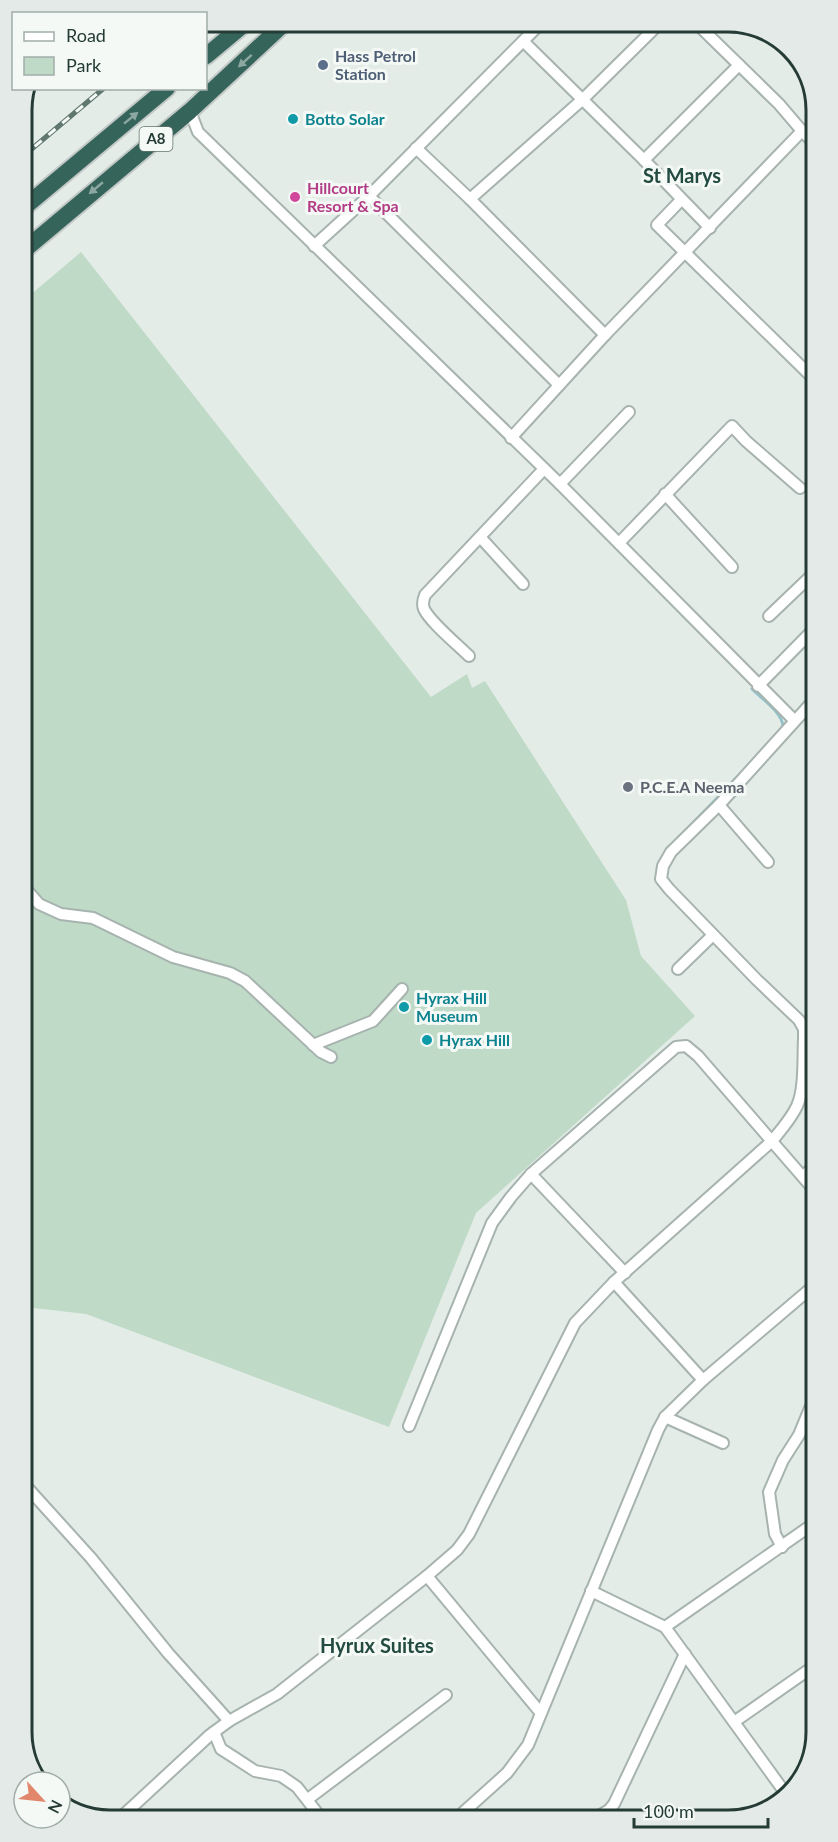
<svg xmlns="http://www.w3.org/2000/svg" width="838" height="1842" viewBox="0 0 838 1842" font-family="Lato,sans-serif">
  <style>
    .green { fill: #bfdac6 }
    .lines { fill: none; stroke-linecap: round; stroke-linejoin: round }
    .stream { stroke: #93c2ca; stroke-width: 3 }
    .minor-casing { stroke: #a7b3af; stroke-width: 14 }
    .highway-casing { stroke: #c2c8c6; stroke-width: 20 }
    .minor { stroke: #fff; stroke-width: 10 }
    .highway { stroke: #35645a; stroke-width: 16 }
    .rail-casing { stroke: #607770; stroke-width: 5 }
    .rail { stroke: #f4f9f6; stroke-width: 3; stroke-dasharray: 9; stroke-linecap: butt }
    .oneway { fill: #8ba7a0 }
    .service-dot { fill: #5c6f8a; stroke: #f4f9f6; stroke-width: 2 }
    .culture-dot { fill: #0f9aa8; stroke: #f4f9f6; stroke-width: 2 }
    .hotel-dot { fill: #d1479c; stroke: #f4f9f6; stroke-width: 2 }
    .worship-dot { fill: #6b7280; stroke: #f4f9f6; stroke-width: 2 }
    .labels { text-anchor: middle; stroke-width: 6; stroke-linejoin: round; paint-order: stroke }
    .shield { fill: #f4f9f6; stroke: #63746f; stroke-width: 1.5 }
    .shield-label { font-size: 15px; font-weight: bold; fill: #253b35 }
    .service-label { font-size: 16px; font-weight: bold; fill: #4e5e75; stroke: #f4f9f6; text-anchor: start }
    .culture-label { font-size: 16px; font-weight: bold; fill: #0d838f; stroke: #f4f9f6; text-anchor: start }
    .hotel-label { font-size: 16px; font-weight: bold; fill: #b23c85; stroke: #f4f9f6; text-anchor: start }
    .worship-label { font-size: 16px; font-weight: bold; fill: #5b616d; stroke: #f4f9f6; text-anchor: start }
    .quarter-label { font-size: 20px; font-weight: bold; fill: #244b41; stroke: #f4f9f6 }
    .rim { fill: none; stroke: #253b35; stroke-width: 3 }
  </style>
  <rect width="100%" height="100%" fill="#e4ece8"/>
  <polygon class="green" points="81,252 431,697 467,674 472,688 485,681 626,900 641,956 695,1016 476,1213 389,1427 86,1314 25,1307 22,302"/>
  <g class="lines">
    <g class="stream">
      <path d="M752,689C762,699 783,713 783,727"/>
      <polyline points="725,790 736,778"/>
      <polyline points="685,831 721,794"/>
    </g>
    <defs>
      <g id="minor">
        <polyline points="524,42 644,160 710,228"/>
        <polyline points="190,111 198,132 560,484 794,720"/>
        <polyline points="802,131 812,141"/>
        <polyline points="416,148 470,199 605,335"/>
        <polyline points="644,160 739,65"/>
        <polyline points="369,196 559,385"/>
        <polyline points="470,199 583,99 662,21"/>
        <polyline points="681,200 657,225 813,378"/>
        <polyline points="314,246 369,196 543,21"/>
        <polyline points="511,438 605,335 802,131 779,104 694,21"/>
        <polyline points="560,484 629,412"/>
        <polyline points="665,494 732,567"/>
        <polyline points="481,538 523,584"/>
        <polyline points="619,543 732,426 746,441 800,488"/>
        <polyline points="769,616 814,573"/>
        <path d="M469,656C458,645 430,622 424,609C422,604 423,600 425,595L544,469"/>
        <polyline points="758,686 814,629"/>
        <polyline points="719,805 768,862"/>
        <polyline points="23,881 26,889 39,904 61,914 93,918 173,957 230,973 245,981 321,1052 331,1057"/>
        <polyline points="678,969 713,935"/>
        <polyline points="313,1045 373,1021 402,989"/>
        <polyline points="531,1174 625,1273"/>
        <polyline points="803,1176 815,1166"/>
        <polyline points="614,1282 703,1380"/>
        <polyline points="665,1417 723,1443"/>
        <polyline points="409,1426 492,1223 511,1197 531,1174 676,1047 686,1046 698,1056 815,1191"/>
        <polyline points="25,1485 91,1558 168,1653 229,1721"/>
        <polyline points="782,1547 775,1534 769,1492 783,1460 799,1435 816,1394"/>
        <polyline points="427,1576 540,1712"/>
        <polyline points="591,1591 665,1627 786,1794"/>
        <polyline points="665,1627 816,1522"/>
        <polyline points="734,1722 817,1664"/>
        <polyline points="214,1732 221,1749 232,1756 255,1771 281,1776 297,1787 322,1819"/>
        <polyline points="308,1799 446,1695"/>
        <polyline points="597,1817 609,1810 614,1804 685,1654"/>
        <polyline points="457,1818 507,1773 528,1745 658,1430 665,1417 703,1380 816,1284"/>
        <path d="M117,1821L210,1735L229,1721L277,1694L427,1576L457,1550L469,1534L575,1323L614,1282L772,1141C781,1130 791,1119 797,1106C805,1089 803,1057 804,1038V1029L799,1020L757,980L669,889L661,879L663,866L671,852L719,805L814,700"/>
      </g>
      <g id="highway">
        <polyline points="206,56 248,21"/>
        <polyline points="21,210 167,88"/>
        <polyline points="22,252 190,111 287,21"/>
      </g>
    </defs>
    <use href="#minor" class="minor-casing"/>
    <use href="#highway" class="highway-casing"/>
    <use href="#minor" class="minor"/>
    <use href="#highway" class="highway"/>
    <defs>
      <polyline id="rail" points="21,158 104,88"/>
    </defs>
    <use href="#rail" class="rail-casing"/>
    <use href="#rail" class="rail"/>
  </g>
  <defs><path id="oneway-solid" d="M-6-.8H1V-3.2L6.5 0L1 3.2V.8H-6Z" transform="scale(1.5)"/></defs>
  <g class="oneway">
    <use href="#oneway-solid" transform="translate(245 61) rotate(138)"/>
    <use href="#oneway-solid" transform="translate(131 118) rotate(-39)"/>
    <use href="#oneway-solid" transform="translate(96 188) rotate(140)"/>
  </g>
  <circle class="service-dot" cx="323" cy="65" r="6"/>
  <g class="culture-dot">
    <circle cx="293" cy="119" r="6"/>
    <circle cx="404" cy="1007" r="6"/>
    <circle cx="427" cy="1040" r="6"/>
  </g>
  <circle class="hotel-dot" cx="295" cy="197" r="6"/>
  <circle class="worship-dot" cx="628" cy="787" r="6"/>
  <g class="labels">
    <rect class="shield" x="139.5" y="127" width="33" height="24" rx="4.5"/>
    <g class="shield-label">
      <text x="156" y="144">A8</text>
    </g>
    <g class="service-label">
      <text x="335" y="62">Hass Petrol<tspan x="335" dy="18">Station</tspan></text>
    </g>
    <g class="culture-label">
      <text x="305" y="125">Botto Solar</text>
      <text x="416" y="1004">Hyrax Hill<tspan x="416" dy="18">Museum</tspan></text>
      <text x="439" y="1046">Hyrax Hill</text>
    </g>
    <g class="hotel-label">
      <text x="307" y="194">Hillcourt<tspan x="307" dy="18">Resort &amp; Spa</tspan></text>
    </g>
    <g class="worship-label">
      <text x="640" y="793">P.C.E.A Neema</text>
    </g>
    <g class="quarter-label">
      <text x="682" y="183">St Marys</text>
      <text x="377" y="1653">Hyrux Suites</text>
    </g>
  </g>
  <path d="M0 0H838V1842H0ZM110 32H728A78 78 0 0 1 806 110V1732A78 78 0 0 1 728 1810H110A78 78 0 0 1 32 1732V110A78 78 0 0 1 110 32Z" fill="#e3eae7" fill-rule="evenodd"/>
  <path class="rim" d="M110 32H728A78 78 0 0 1 806 110V1732A78 78 0 0 1 728 1810H110A78 78 0 0 1 32 1732V110A78 78 0 0 1 110 32Z"/>
  <rect x="12" y="12" width="195" height="78" fill="#f4f9f6" stroke="#a1ada9" stroke-width="1.5"/>
  <rect x="24" y="32" width="30" height="9" fill="#ffffff" stroke="#a1ada9" stroke-width="1.5"/>
  <text x="66" y="42" font-size="18" fill="#253b35">Road</text>
  <rect x="24" y="57" width="30" height="18" fill="#bfdac6" stroke="#a1ada9" stroke-width="1.5"/>
  <text x="66" y="72" font-size="18" fill="#253b35">Park</text>
  <g transform="translate(42 1800) rotate(117)"><circle r="28" fill="#f4f9f6" stroke="#a1ada9" stroke-width="1.5"/>
  <path d="M0-4.5L10 22L0 15L-10 22Z" fill="#e2876c"/>
  <text y="-9" font-size="16" font-weight="bold" text-anchor="middle" fill="#253b35">N</text>
  </g>
  <path d="M634 1818v9h134v-9" fill="none" stroke="#253b35" stroke-width="3"/>
  <text x="643" y="1818" font-size="18" fill="#253b35" stroke="#f4f9f6" stroke-width="4.5" paint-order="stroke">100 m</text>
</svg>
